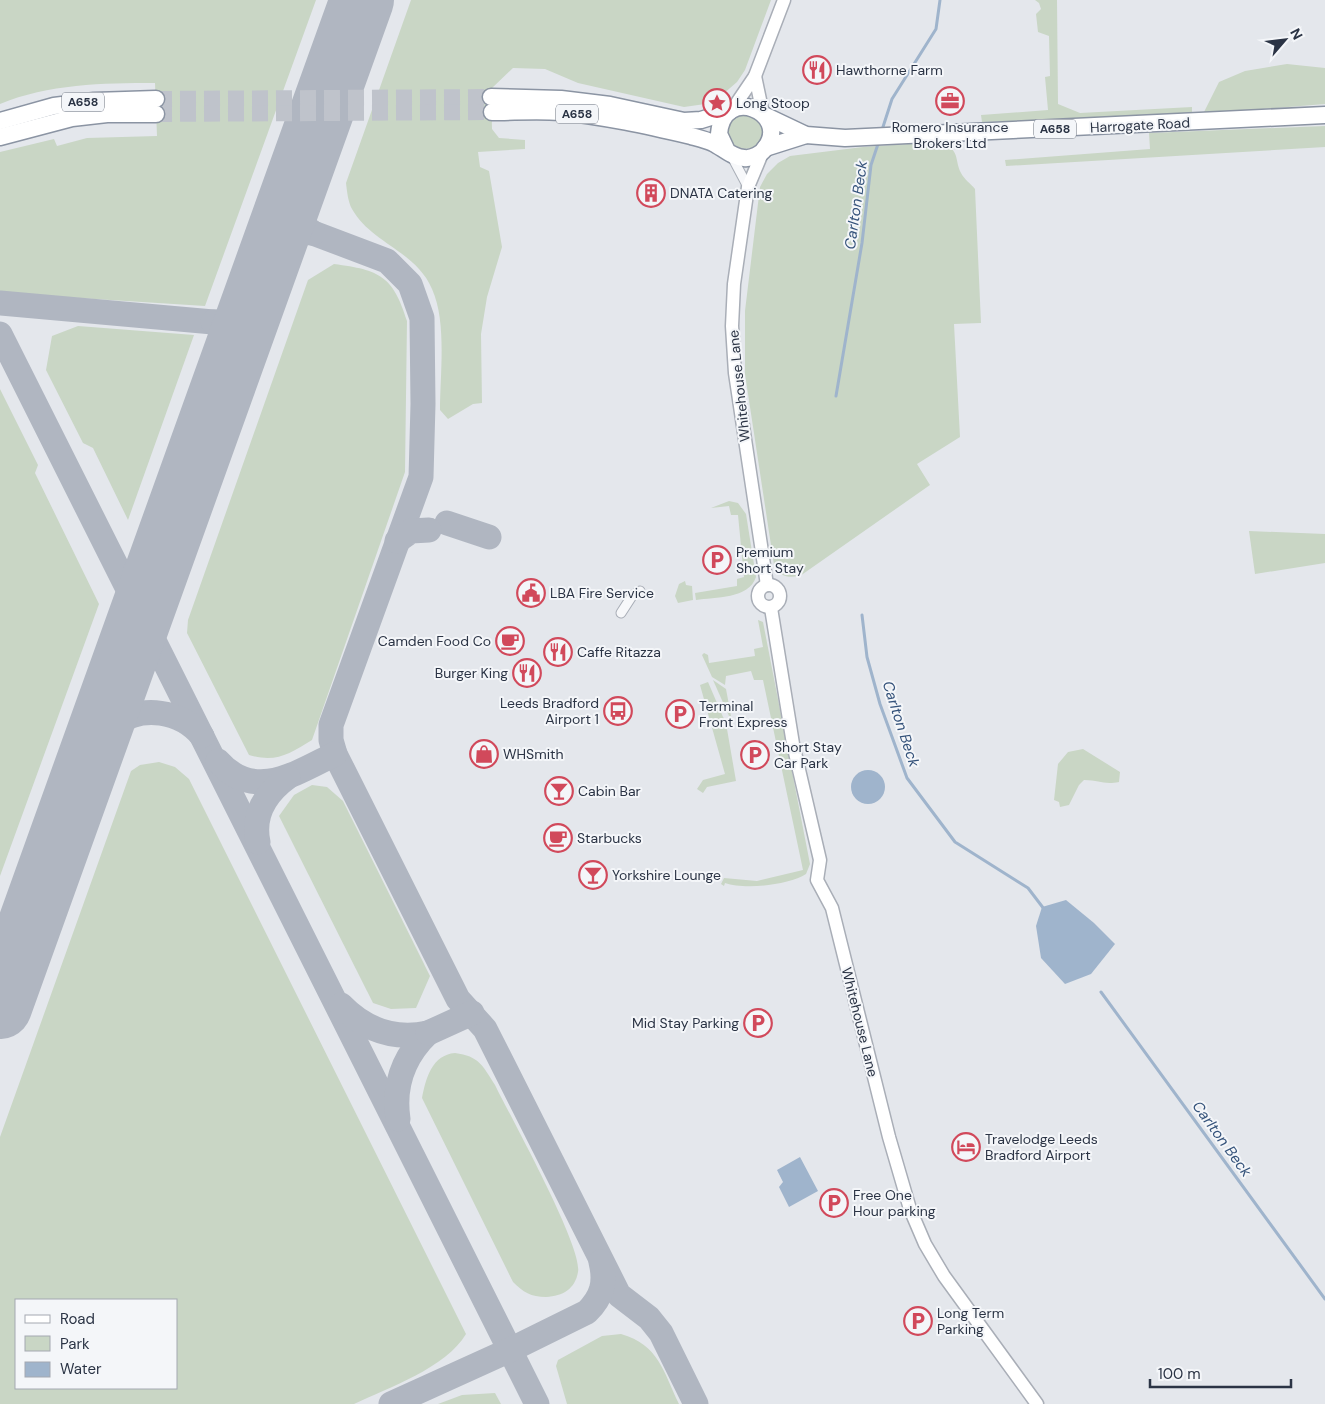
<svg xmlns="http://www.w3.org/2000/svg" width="1325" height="1404" viewBox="0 0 1325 1404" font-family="'DM Sans',sans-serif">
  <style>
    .green { fill: #c9d6c5; fill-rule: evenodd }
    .water { fill: #9fb4cc }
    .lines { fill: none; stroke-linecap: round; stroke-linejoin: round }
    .stream { stroke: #9fb4cc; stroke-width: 3 }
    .taxiway { stroke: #b0b6c1; stroke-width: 25 }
    .runway { stroke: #b0b6c1; stroke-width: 64 }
    .highway-tunnel { stroke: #bfc3cb; stroke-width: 16; stroke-dasharray: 16 8; stroke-linecap: butt }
    .street-casing { stroke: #a9aeb7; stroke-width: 11 }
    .secondary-casing { stroke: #a9aeb7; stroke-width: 15 }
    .highway-casing { stroke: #8b94a3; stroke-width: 19 }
    .street { stroke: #f7f8fa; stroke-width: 9 }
    .secondary { stroke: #fff; stroke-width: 12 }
    .highway { stroke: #fff; stroke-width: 16 }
    .labels { text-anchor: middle; stroke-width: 4; stroke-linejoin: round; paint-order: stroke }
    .shield { fill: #f4f6f9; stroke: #676e7b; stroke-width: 1 }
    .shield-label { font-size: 12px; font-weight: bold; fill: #2b3445 }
    .poi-label { font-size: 14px; fill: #2b3445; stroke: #f4f6f9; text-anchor: start }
    .street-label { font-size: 14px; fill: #2b3445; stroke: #f4f6f9 }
    .water-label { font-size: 15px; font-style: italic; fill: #34527a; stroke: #f4f6f9 }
  </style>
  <rect width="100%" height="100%" fill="#e4e7ec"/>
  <g class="green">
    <path d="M0,0H316L205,306L0,293V152L54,139L57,146L87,138L157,136L155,83C103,83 48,84 0,104Z"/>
    <path d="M411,0H771L745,70L737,82L722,95L705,104L684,107L578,83L545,69L513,68L491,89L492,129L499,138L525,140V149L478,152L480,167L489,171L502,247L487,297L481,334L482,403L473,404L448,419L440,410C440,374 447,322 432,289C416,251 371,243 352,209C348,202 347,191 346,183Z"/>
    <polygon points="1035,0 1057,0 1058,104 1080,113 1192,107 1192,114 982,122 981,115 1048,110 1045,77 1050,76 1049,36 1038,32 1036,14 1041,9 1039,3"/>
    <polygon points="1287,64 1325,68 1325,104 1203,114 1219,82 1245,71"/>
    <path d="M748,112L766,128L759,146C735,155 719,141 733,117Z"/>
    <polygon points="1325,126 1325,147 1006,166 1005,160 1150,149 1149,133"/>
    <path d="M940,142C961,150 954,159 961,173C964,179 971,184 975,189L981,323L954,324L960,437L917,464L930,485L800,576C788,578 780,577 774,565L745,374V311L760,187L767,174L778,163L790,156L863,147Z"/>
    <path d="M334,264C380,270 393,276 407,321L405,472L312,740C289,754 276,763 249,755L187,633L188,620L308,280Z"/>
    <polygon points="78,326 194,335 128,520 93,448 83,443 46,370 52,336"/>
    <polygon points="0,389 38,465 35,473 99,604 0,876"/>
    <path d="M729,501L738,503L746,514L756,577C749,599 715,597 696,600L695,593L737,586V579L744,577L738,515H731L729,506L711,508Z"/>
    <polygon points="1249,531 1325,534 1325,563 1255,574"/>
    <polygon points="685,581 686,585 692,586 693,600 678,603 675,596 679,584"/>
    <path d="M758,620L763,622L810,864L806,874C789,885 745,890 725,883L724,886L721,884L724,878L757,881L803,870L763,680H754L751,671L726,676L725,685L712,677L702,655L704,653L708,655L709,663L755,656L754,649L763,647Z"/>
    <polygon points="713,680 726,689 731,716 729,716"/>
    <polygon points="708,682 723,717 732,728 727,729 736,781 707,787 703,793 697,789 703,780 725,774 700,685"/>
    <path d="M1083,749L1120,772L1119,782C1103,785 1100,780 1084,780L1079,785L1069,805L1060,807L1059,802L1054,800L1058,764L1068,752Z"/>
    <path d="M159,762L175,767L189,779L466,1334C446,1368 388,1388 354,1404H0V1137L131,771L140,765ZM176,1300V1388H16V1300Z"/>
    <polygon points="312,785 327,787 343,801 430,976 416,1008 391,1009 373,1003 279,816 294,795"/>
    <path d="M455,1053C479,1056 483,1066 495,1085C510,1116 583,1247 578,1272C575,1289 563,1296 546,1297C531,1297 523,1292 513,1282L422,1098C426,1078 432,1055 455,1053Z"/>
    <path d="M621,1334C659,1345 663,1371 679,1404H567L556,1366L558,1360L602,1336Z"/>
    <polygon points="495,1393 501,1404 438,1404 462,1395"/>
  </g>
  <g class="water">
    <circle cx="868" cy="787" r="17"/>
    <polygon points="1066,900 1094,923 1115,944 1091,974 1065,984 1041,958 1036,926 1042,907"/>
    <polygon points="800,1157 818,1191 789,1207 779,1187 783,1182 777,1170"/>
  </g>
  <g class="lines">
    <g class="stream">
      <polyline points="882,130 892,99 936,29 940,0"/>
      <polyline points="836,396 862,243 871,165 879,141"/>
      <polyline points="862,615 867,657 880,704 907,778 955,842 1028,888 1044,909"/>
      <polyline points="1101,992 1325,1299"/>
    </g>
    <g class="taxiway">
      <polyline points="313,233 387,261 410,284 422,318 423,404 421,477 331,725 331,740 335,754 458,999 485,1029 619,1295 649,1318 661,1333 696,1404"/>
      <path d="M273,250C284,235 295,231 313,233C296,221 291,208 295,188"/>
      <polyline points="0,303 213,322"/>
      <polyline points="0,334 537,1404"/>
      <path d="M227,379C232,353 238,340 213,322C242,322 246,313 259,290"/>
      <polyline points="447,523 489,537"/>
      <polyline points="397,541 411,531 429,530"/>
      <path d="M136,569C154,567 160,558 168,543"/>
      <path d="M154,629C151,607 153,589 159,568"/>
      <polyline points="125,661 132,623 130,598"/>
      <path d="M93,751C99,741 106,732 115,725C142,704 181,711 202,736"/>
      <path d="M218,761C254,802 296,773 335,754"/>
      <path d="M258,842C252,814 266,793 288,777"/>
      <path d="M0,945C16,939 24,931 33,917"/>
      <polyline points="0,962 6,979 4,996"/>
      <path d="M341,1005C365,1030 394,1040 428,1033C403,1057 393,1085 398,1119"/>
      <polyline points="428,1033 472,1013"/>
      <path d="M391,1404L510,1350L587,1312C602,1297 606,1283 601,1262"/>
    </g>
    <polyline class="runway" points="0,1007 362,0"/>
    <g class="highway-tunnel">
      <polyline points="156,99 491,97"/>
      <polyline points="156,114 492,112"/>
    </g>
    <defs>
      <g id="street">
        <polyline points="731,155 748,187"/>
        <polyline points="621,613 632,596 640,591"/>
      </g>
      <g id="secondary">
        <polyline points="755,76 763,114"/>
        <polyline points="732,110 755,76 784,0"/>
        <polyline points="763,151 748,187 734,284 732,326 735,373 767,585"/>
        <circle cx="769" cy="596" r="11"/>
        <polyline points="771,608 793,744 820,860 817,880 832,908 889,1137 910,1209 925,1244 944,1276 1037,1404"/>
      </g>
      <g id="highway">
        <polyline points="491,97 561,99 610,105 684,121 701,120 730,111"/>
        <path d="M492,112C514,112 538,110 560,112C604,116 648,126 691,136C698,138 706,140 713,143C723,148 732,157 744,158C752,159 762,154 766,147C790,112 723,84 719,134L727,151"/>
        <polyline points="766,116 806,135 845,138 1325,115"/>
        <polyline points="0,121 54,106 94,101 156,99"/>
        <polyline points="0,137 72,118 107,114 156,114"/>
        <polyline points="765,148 806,135"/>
      </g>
    </defs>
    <use href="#street" class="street-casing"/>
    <use href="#secondary" class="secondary-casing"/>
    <use href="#highway" class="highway-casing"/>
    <use href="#street" class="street"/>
    <use href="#secondary" class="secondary"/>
    <use href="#highway" class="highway"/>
  </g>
  <defs>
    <symbol id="restaurant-ring" viewBox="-11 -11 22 22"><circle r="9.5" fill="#f4f6f9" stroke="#d1495b" stroke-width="1.5"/><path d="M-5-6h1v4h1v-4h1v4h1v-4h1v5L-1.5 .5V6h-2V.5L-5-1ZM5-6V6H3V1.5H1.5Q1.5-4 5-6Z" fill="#d1495b"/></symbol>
    <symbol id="office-ring" viewBox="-11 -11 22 22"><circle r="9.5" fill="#f4f6f9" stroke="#d1495b" stroke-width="1.5"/><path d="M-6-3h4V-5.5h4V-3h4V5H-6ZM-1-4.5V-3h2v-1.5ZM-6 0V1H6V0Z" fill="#d1495b"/></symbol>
    <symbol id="sight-ring" viewBox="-11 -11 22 22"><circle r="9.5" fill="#f4f6f9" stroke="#d1495b" stroke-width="1.5"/><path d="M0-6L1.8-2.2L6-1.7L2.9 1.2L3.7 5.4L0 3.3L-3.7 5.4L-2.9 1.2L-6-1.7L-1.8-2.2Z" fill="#d1495b"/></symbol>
    <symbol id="building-ring" viewBox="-11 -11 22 22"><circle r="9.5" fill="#f4f6f9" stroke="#d1495b" stroke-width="1.5"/><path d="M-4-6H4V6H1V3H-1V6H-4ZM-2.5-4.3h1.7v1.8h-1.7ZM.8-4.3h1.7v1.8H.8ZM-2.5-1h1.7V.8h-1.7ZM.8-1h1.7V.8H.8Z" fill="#d1495b"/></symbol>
    <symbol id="parking-ring" viewBox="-11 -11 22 22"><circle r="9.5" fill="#f4f6f9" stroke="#d1495b" stroke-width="1.5"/><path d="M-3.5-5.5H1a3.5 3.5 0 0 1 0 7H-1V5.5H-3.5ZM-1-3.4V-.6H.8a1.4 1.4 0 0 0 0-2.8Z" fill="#d1495b"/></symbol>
    <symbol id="civic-ring" viewBox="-11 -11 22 22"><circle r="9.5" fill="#f4f6f9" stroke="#d1495b" stroke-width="1.5"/><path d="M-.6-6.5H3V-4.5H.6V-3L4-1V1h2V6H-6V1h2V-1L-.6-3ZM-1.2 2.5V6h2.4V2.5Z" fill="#d1495b"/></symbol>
    <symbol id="cafe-ring" viewBox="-11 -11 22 22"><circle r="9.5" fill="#f4f6f9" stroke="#d1495b" stroke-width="1.5"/><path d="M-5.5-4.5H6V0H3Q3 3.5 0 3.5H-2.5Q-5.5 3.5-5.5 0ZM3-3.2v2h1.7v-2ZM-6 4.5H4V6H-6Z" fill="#d1495b"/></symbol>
    <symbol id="bus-ring" viewBox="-11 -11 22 22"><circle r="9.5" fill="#f4f6f9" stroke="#d1495b" stroke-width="1.5"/><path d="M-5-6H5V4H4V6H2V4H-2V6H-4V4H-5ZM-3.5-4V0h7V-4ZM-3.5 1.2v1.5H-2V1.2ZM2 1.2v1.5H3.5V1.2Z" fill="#d1495b"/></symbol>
    <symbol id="shop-ring" viewBox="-11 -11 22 22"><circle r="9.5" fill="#f4f6f9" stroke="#d1495b" stroke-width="1.5"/><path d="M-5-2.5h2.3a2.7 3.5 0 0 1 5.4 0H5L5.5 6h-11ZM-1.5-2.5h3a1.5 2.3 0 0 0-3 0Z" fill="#d1495b"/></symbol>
    <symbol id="bar-ring" viewBox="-11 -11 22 22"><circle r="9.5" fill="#f4f6f9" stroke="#d1495b" stroke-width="1.5"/><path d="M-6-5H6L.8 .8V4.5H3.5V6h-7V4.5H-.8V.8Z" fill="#d1495b"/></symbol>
    <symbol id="hotel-ring" viewBox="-11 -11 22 22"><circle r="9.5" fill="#f4f6f9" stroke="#d1495b" stroke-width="1.5"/><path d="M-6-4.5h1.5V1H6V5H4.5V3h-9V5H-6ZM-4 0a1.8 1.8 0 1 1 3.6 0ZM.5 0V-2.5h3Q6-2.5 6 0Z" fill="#d1495b"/></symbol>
  </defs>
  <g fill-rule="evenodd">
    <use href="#restaurant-ring" x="801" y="54" width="32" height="32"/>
    <use href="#office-ring" x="934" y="85" width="32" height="32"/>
    <use href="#sight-ring" x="701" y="87" width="32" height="32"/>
    <use href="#building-ring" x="635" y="177" width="32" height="32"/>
    <use href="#parking-ring" x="701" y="544" width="32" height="32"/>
    <use href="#civic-ring" x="515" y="577" width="32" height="32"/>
    <use href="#cafe-ring" x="494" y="625" width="32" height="32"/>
    <use href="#restaurant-ring" x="542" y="636" width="32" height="32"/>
    <use href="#restaurant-ring" x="511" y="657" width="32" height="32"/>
    <use href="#bus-ring" x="602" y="695" width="32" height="32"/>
    <use href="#parking-ring" x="664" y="698" width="32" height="32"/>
    <use href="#shop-ring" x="468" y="738" width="32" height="32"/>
    <use href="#parking-ring" x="739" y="739" width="32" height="32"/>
    <use href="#bar-ring" x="543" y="775" width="32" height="32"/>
    <use href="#cafe-ring" x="542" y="822" width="32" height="32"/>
    <use href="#bar-ring" x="577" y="859" width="32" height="32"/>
    <use href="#parking-ring" x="742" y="1007" width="32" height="32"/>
    <use href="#hotel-ring" x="950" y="1131" width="32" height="32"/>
    <use href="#parking-ring" x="818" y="1187" width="32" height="32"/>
    <use href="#parking-ring" x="902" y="1305" width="32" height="32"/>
  </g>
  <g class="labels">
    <g class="shield">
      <rect x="62" y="92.5" width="42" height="19" rx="4"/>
      <rect x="556" y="104.5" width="42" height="19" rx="4"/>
      <rect x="1034" y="119.5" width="42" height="19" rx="4"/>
    </g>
    <g class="shield-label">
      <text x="83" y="106">A658</text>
      <text x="577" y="118">A658</text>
      <text x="1055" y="133">A658</text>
    </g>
    <g class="poi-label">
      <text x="836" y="75">Hawthorne Farm</text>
      <text x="736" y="108">Long Stoop</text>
      <text x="950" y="132" text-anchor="middle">Romero Insurance<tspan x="950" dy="16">Brokers Ltd</tspan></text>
      <text x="670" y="198">DNATA Catering</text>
      <text x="736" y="557">Premium<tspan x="736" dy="16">Short Stay</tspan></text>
      <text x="550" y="598">LBA Fire Service</text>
      <text x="491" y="646" text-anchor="end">Camden Food Co</text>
      <text x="577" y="657">Caffe Ritazza</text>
      <text x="508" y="678" text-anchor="end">Burger King</text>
      <text x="599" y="708" text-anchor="end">Leeds Bradford<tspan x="599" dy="16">Airport 1</tspan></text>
      <text x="699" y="711">Terminal<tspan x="699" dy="16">Front Express</tspan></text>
      <text x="774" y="752">Short Stay<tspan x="774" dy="16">Car Park</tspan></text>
      <text x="503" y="759">WHSmith</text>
      <text x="578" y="796">Cabin Bar</text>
      <text x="577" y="843">Starbucks</text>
      <text x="612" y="880">Yorkshire Lounge</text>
      <text x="739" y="1028" text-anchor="end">Mid Stay Parking</text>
      <text x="985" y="1144">Travelodge Leeds<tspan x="985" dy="16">Bradford Airport</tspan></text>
      <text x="853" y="1200">Free One<tspan x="853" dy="16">Hour parking</tspan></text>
      <text x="937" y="1318">Long Term<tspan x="937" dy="16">Parking</tspan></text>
    </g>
    <g class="street-label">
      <text transform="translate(1140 125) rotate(-3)" y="5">Harrogate Road</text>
      <text transform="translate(739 386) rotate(-96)" y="5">Whitehouse Lane</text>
      <text transform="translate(860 1022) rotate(76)" y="5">Whitehouse Lane</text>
    </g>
    <g class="water-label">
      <text transform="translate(856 205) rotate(-82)" y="5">Carlton Beck</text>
      <text transform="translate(901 724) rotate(72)" y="5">Carlton Beck</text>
      <text transform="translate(1222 1139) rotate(54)" y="5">Carlton Beck</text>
    </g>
  </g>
  <rect x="15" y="1299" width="162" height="90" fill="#f4f6f9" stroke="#a4a8b1"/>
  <rect x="25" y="1315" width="25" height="8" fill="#ffffff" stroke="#a4a8b1"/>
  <text x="60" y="1324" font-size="15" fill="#2b3445">Road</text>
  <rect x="25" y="1336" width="25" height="15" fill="#c9d6c5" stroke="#a4a8b1"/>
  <text x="60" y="1349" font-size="15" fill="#2b3445">Park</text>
  <rect x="25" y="1362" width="25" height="15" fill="#9fb4cc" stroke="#a4a8b1"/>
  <text x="60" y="1374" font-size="15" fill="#2b3445">Water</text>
  <g transform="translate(1285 40) rotate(62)" stroke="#f4f6f9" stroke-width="4" paint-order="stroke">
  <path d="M0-4L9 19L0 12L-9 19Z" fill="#2b3445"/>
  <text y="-8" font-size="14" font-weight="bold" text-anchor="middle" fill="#2b3445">N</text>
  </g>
  <path d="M1150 1379v8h141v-8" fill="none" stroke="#2b3445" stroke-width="2.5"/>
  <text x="1158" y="1379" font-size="15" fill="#2b3445" stroke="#f4f6f9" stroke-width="4" paint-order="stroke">100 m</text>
</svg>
